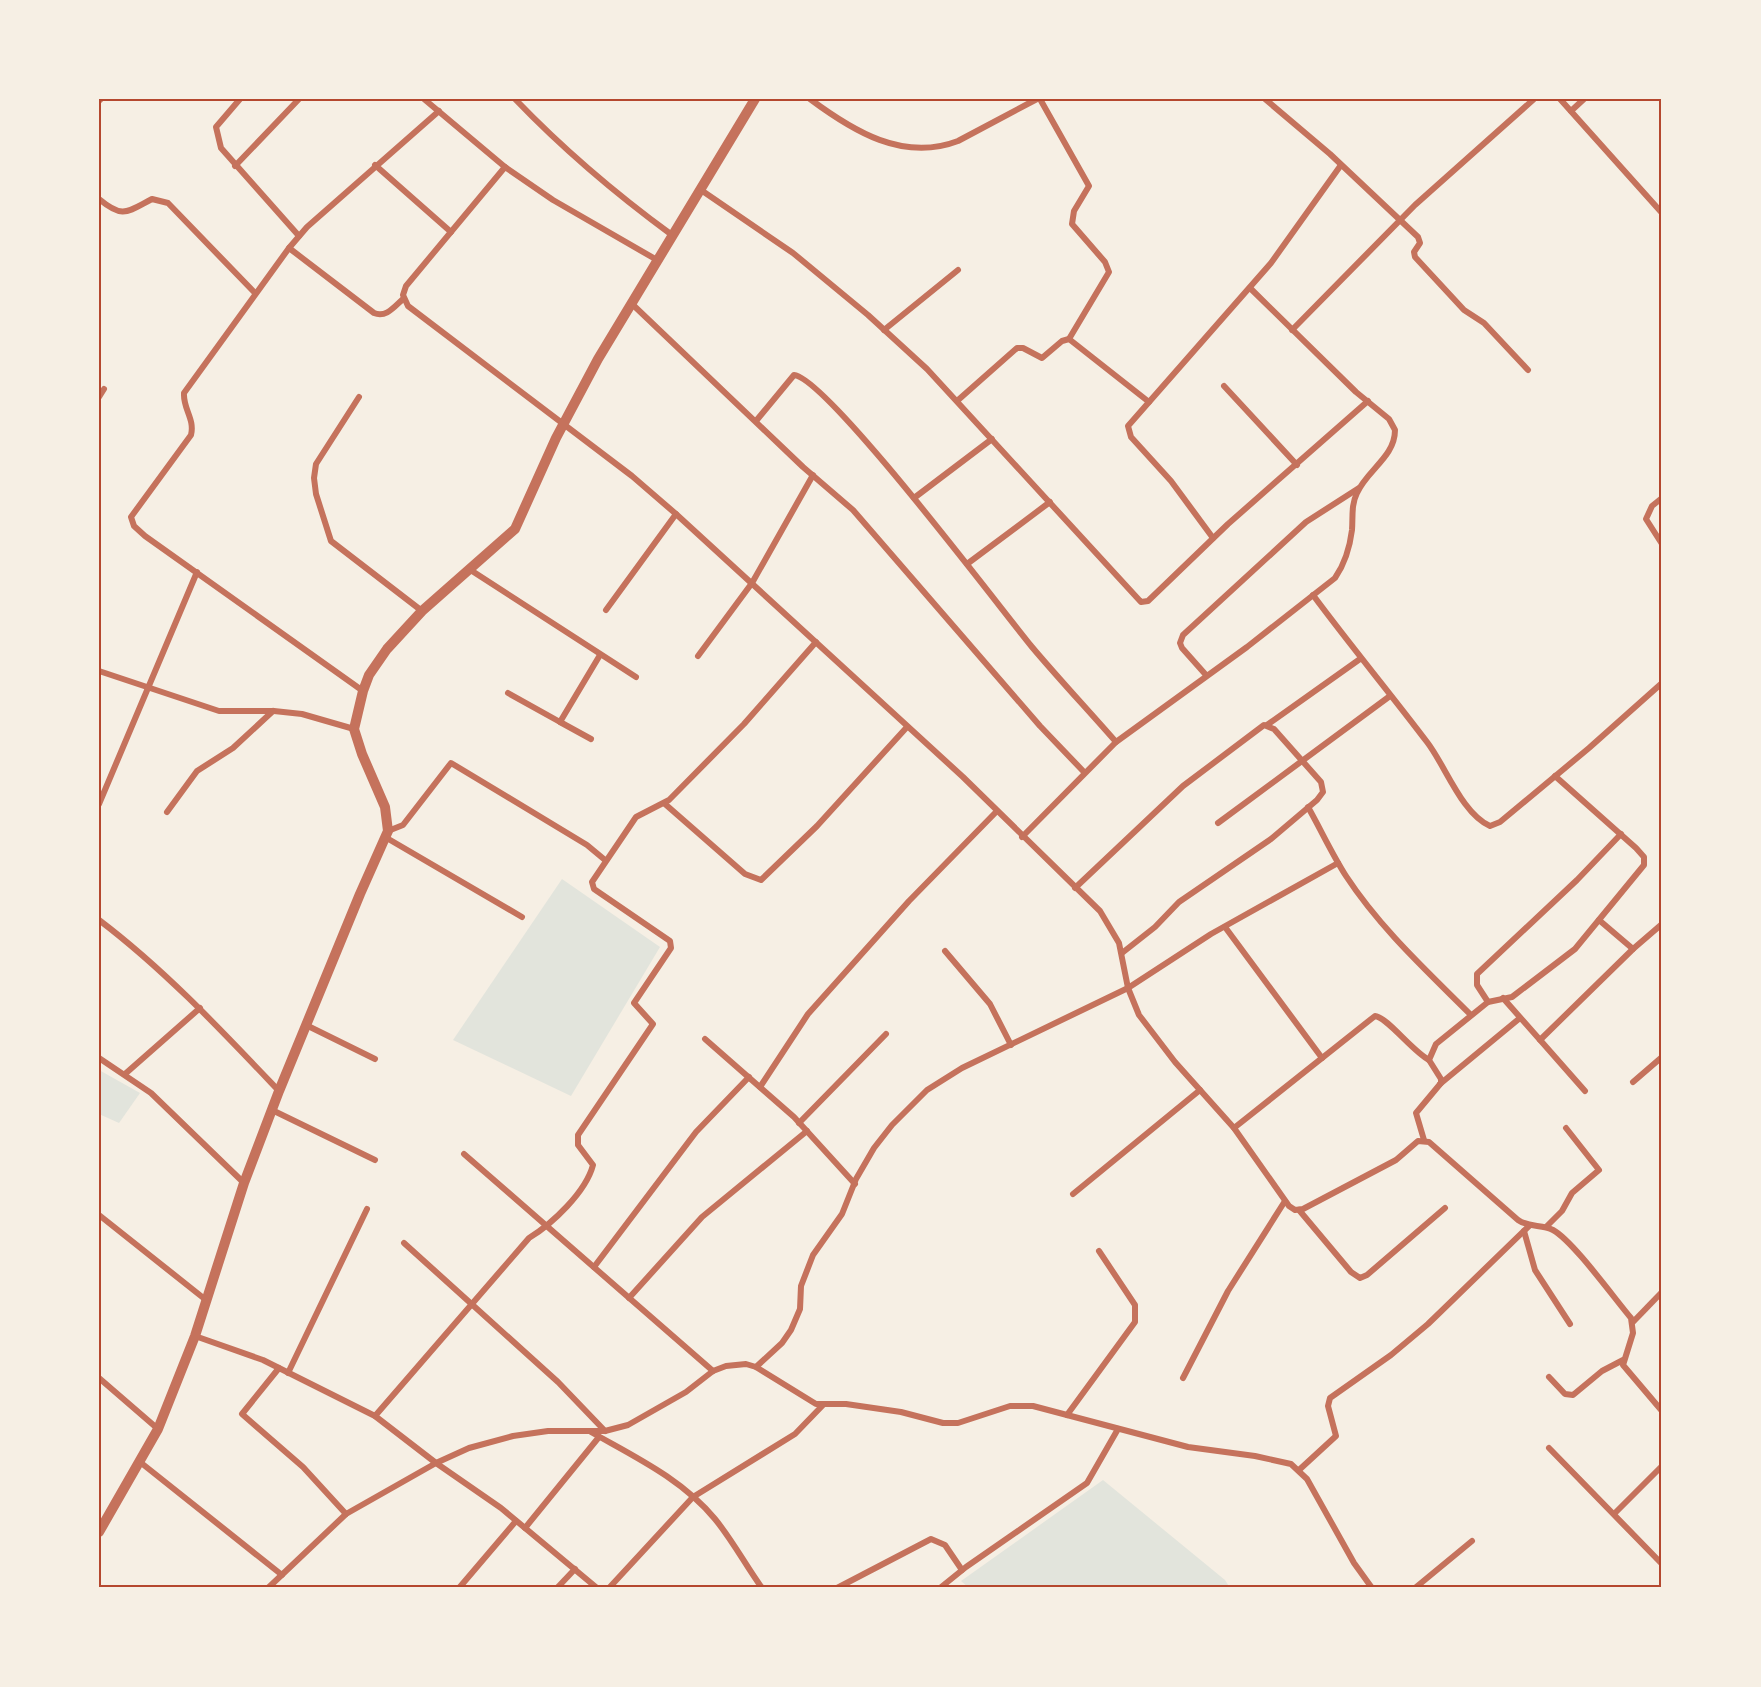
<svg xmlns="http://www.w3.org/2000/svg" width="1761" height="1687" viewBox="0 0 1761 1687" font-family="Commissioner,sans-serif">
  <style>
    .green { fill: #e2e4dc }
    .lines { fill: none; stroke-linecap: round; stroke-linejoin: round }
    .minor { stroke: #c5725c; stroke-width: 6 }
    .tertiary { stroke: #c5725c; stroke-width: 10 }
    .neatline { fill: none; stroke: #b5482f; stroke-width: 2 }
  </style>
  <rect width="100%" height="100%" fill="#f6efe4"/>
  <g class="green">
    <polygon points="562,879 660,947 571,1096 453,1040"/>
    <polygon points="99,1070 140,1093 119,1123 99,1114"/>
    <polygon points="1103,1480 1225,1580 1230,1588 969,1588 961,1581"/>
  </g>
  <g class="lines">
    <g class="minor">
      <polyline points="240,99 216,127 221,148 299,236"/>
      <polyline points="424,99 505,167 553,200 657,260"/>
      <path d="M515,99C563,149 616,194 672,235"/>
      <path d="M810,99C853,131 903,162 958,141L1037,99"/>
      <polyline points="1040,99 1089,186 1074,211 1072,224 1105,262 1109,272 1069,339"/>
      <polyline points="1265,99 1330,154 1418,237 1420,243 1414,252 1415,257 1464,310 1484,323 1528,370"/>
      <polyline points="1560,99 1662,213"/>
      <polyline points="99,101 101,99"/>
      <polyline points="1571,111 1584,99"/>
      <polyline points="375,165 451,232"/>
      <polyline points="235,166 299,99"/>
      <path d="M505,167L406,286L403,295L408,306L632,476L676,514L963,777L1100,911L1119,943L1128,988L1139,1015L1175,1062L1234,1128L1289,1206L1295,1210L1303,1209L1396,1160L1418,1141L1429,1142L1518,1220C1529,1228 1542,1224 1553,1230C1573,1241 1614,1298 1631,1318L1633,1333L1623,1365L1662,1411"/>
      <polyline points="701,190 793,253 868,315 927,369 1141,602 1148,601 1228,524 1368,401"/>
      <path d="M99,199C123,219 127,212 152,199L168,203L255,293"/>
      <path d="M289,248L374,313C386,318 394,307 403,299"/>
      <polyline points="631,303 803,467 853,510 1040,726 1084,772"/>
      <polyline points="884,330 958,270"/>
      <polyline points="1292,330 1415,205 1534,99"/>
      <polyline points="1224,386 1297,465"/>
      <polyline points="99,397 104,389"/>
      <polyline points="359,397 316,464 314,478 316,494 331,541 422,611"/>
      <polyline points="957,401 1017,348 1023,348 1042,358 1062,341 1069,339 1149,402"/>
      <path d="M756,421L794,375C827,378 1000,608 1032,647C1059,679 1088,710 1116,742"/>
      <polyline points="914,498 992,439"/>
      <polyline points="1662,498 1652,506 1646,519 1662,544"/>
      <polyline points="1213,538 1171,481 1131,437 1128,426 1271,263 1341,165"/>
      <polyline points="967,564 1050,502"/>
      <polyline points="469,569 636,677"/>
      <path d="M1313,595C1350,645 1390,693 1427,742C1445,765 1462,814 1490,826L1500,822L1589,748L1662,683"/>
      <polyline points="606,610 676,514"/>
      <polyline points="698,656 752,583 813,475"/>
      <polyline points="99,671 219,711 274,711 302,714 354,729"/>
      <polyline points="1206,675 1182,648 1180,643 1183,635 1306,522 1359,488"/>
      <path d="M363,691L145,536L134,526L131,517L191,435C195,419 183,409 184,393L289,248L307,227L439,111"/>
      <polyline points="508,693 560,722 600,655"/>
      <polyline points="560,722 591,739"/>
      <polyline points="1267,725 1360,659"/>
      <polyline points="99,804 197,572"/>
      <polyline points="665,804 745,874 761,880 817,826 907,727"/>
      <path d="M1308,807C1321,830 1332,854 1346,876C1380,928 1427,971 1471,1015"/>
      <polyline points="167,812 197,771 233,748 273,711"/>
      <polyline points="1218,823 1390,696"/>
      <polyline points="388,831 403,825 451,763 587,845 605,860"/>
      <polyline points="385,837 522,917"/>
      <path d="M1022,837L1116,742L1247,647L1335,578C1344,565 1350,546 1352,530C1353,517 1351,505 1357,493C1367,470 1395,457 1395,430L1389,419L1356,392L1250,288"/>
      <polyline points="1075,888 1183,786 1264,725 1274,729 1321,782 1323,792 1317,800 1271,839 1179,902 1155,927 1122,953"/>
      <path d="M99,920C165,970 222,1031 279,1091"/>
      <polyline points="1599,920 1633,949 1662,924"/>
      <polyline points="1225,927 1322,1058"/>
      <polyline points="945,951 990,1004 1011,1045"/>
      <polyline points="1503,998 1585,1091"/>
      <polyline points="1488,1002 1477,985 1477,974 1577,880 1621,834"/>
      <polyline points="306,1025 375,1059"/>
      <polyline points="705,1039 794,1117 855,1184"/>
      <polyline points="1540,1040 1633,949"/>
      <polyline points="99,1058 151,1093 244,1183"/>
      <polyline points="125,1074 200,1008"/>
      <polyline points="1633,1082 1662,1057"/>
      <polyline points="1440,1084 1520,1018"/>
      <polyline points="760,1087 808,1014 909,901 997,811"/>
      <polyline points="272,1110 375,1160"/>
      <polyline points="799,1123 886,1034"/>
      <path d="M1234,1128L1375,1016C1387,1017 1412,1051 1429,1060"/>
      <polyline points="1424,1140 1416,1113 1441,1083 1441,1079 1429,1060 1436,1044 1488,1002 1512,997 1575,949 1644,865 1644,857 1636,848 1555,776"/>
      <polyline points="464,1154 713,1371"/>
      <polyline points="1073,1194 1200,1090"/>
      <polyline points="1299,1210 1351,1272 1360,1278 1367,1275 1445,1208"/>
      <polyline points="99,1215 206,1300"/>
      <polyline points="1546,1227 1562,1211 1572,1193 1599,1170 1566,1128"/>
      <polyline points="1524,1231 1535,1270 1570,1324"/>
      <polyline points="404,1243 558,1382 605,1431"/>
      <polyline points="594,1267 696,1132 749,1077"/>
      <polyline points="629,1298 702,1217 807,1131"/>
      <polyline points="1633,1322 1662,1292"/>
      <polyline points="195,1336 263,1360 375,1416 436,1463 501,1508 597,1588"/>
      <polyline points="756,1367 782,1343 791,1330 800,1309 801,1286 813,1255 842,1214 856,1179 874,1148 892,1125 927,1090 962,1068 1128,988 1211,934 1338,863"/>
      <polyline points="279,1368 242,1414 303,1467 346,1514"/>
      <polyline points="288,1373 367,1209"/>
      <polyline points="1549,1377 1565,1394 1573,1395 1602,1371 1623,1360"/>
      <polyline points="99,1378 158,1429"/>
      <polyline points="1183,1378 1228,1291 1285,1201"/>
      <polyline points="1067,1415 1135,1322 1135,1305 1099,1251"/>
      <path d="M375,1416L529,1238C552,1224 586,1192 593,1165L578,1145V1135L653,1024L634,1003L671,948L670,941L594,889L592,882L636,817L669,800L744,724L816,642"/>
      <path d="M591,1432C635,1457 682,1479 715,1519C733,1541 746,1566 762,1588"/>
      <polyline points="1549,1448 1662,1564"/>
      <polyline points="140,1462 282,1575"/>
      <polyline points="1299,1470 1336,1436 1328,1406 1330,1398 1391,1355 1428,1324 1529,1226"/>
      <polyline points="1614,1514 1662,1466"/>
      <polyline points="525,1528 599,1437"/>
      <polyline points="268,1588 346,1514 436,1463 469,1448 513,1436 548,1431 605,1431 628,1425 686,1392 713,1371 726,1366 746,1364 756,1367 816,1404 846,1404 901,1412 943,1423 958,1423 1010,1406 1033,1406 1188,1447 1255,1456 1291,1464 1307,1479 1354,1563 1372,1588"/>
      <polyline points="459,1588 516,1521"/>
      <polyline points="557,1588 575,1569"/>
      <polyline points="609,1588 693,1497 795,1434 823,1405"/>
      <polyline points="837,1588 931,1539 945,1545 962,1570"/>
      <polyline points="940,1588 966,1567 1087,1483 1118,1429"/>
      <polyline points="1415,1588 1472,1541"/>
    </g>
    <polyline class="tertiary" points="99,1532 158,1429 195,1336 244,1183 279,1091 360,894 388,831 385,807 362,754 354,729 363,691 369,675 387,649 422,611 515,529 556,438 598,359 755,99"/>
  </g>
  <rect width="1761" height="1687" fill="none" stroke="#f6efe4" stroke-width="201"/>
  <rect x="100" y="100" width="1560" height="1486" class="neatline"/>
</svg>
